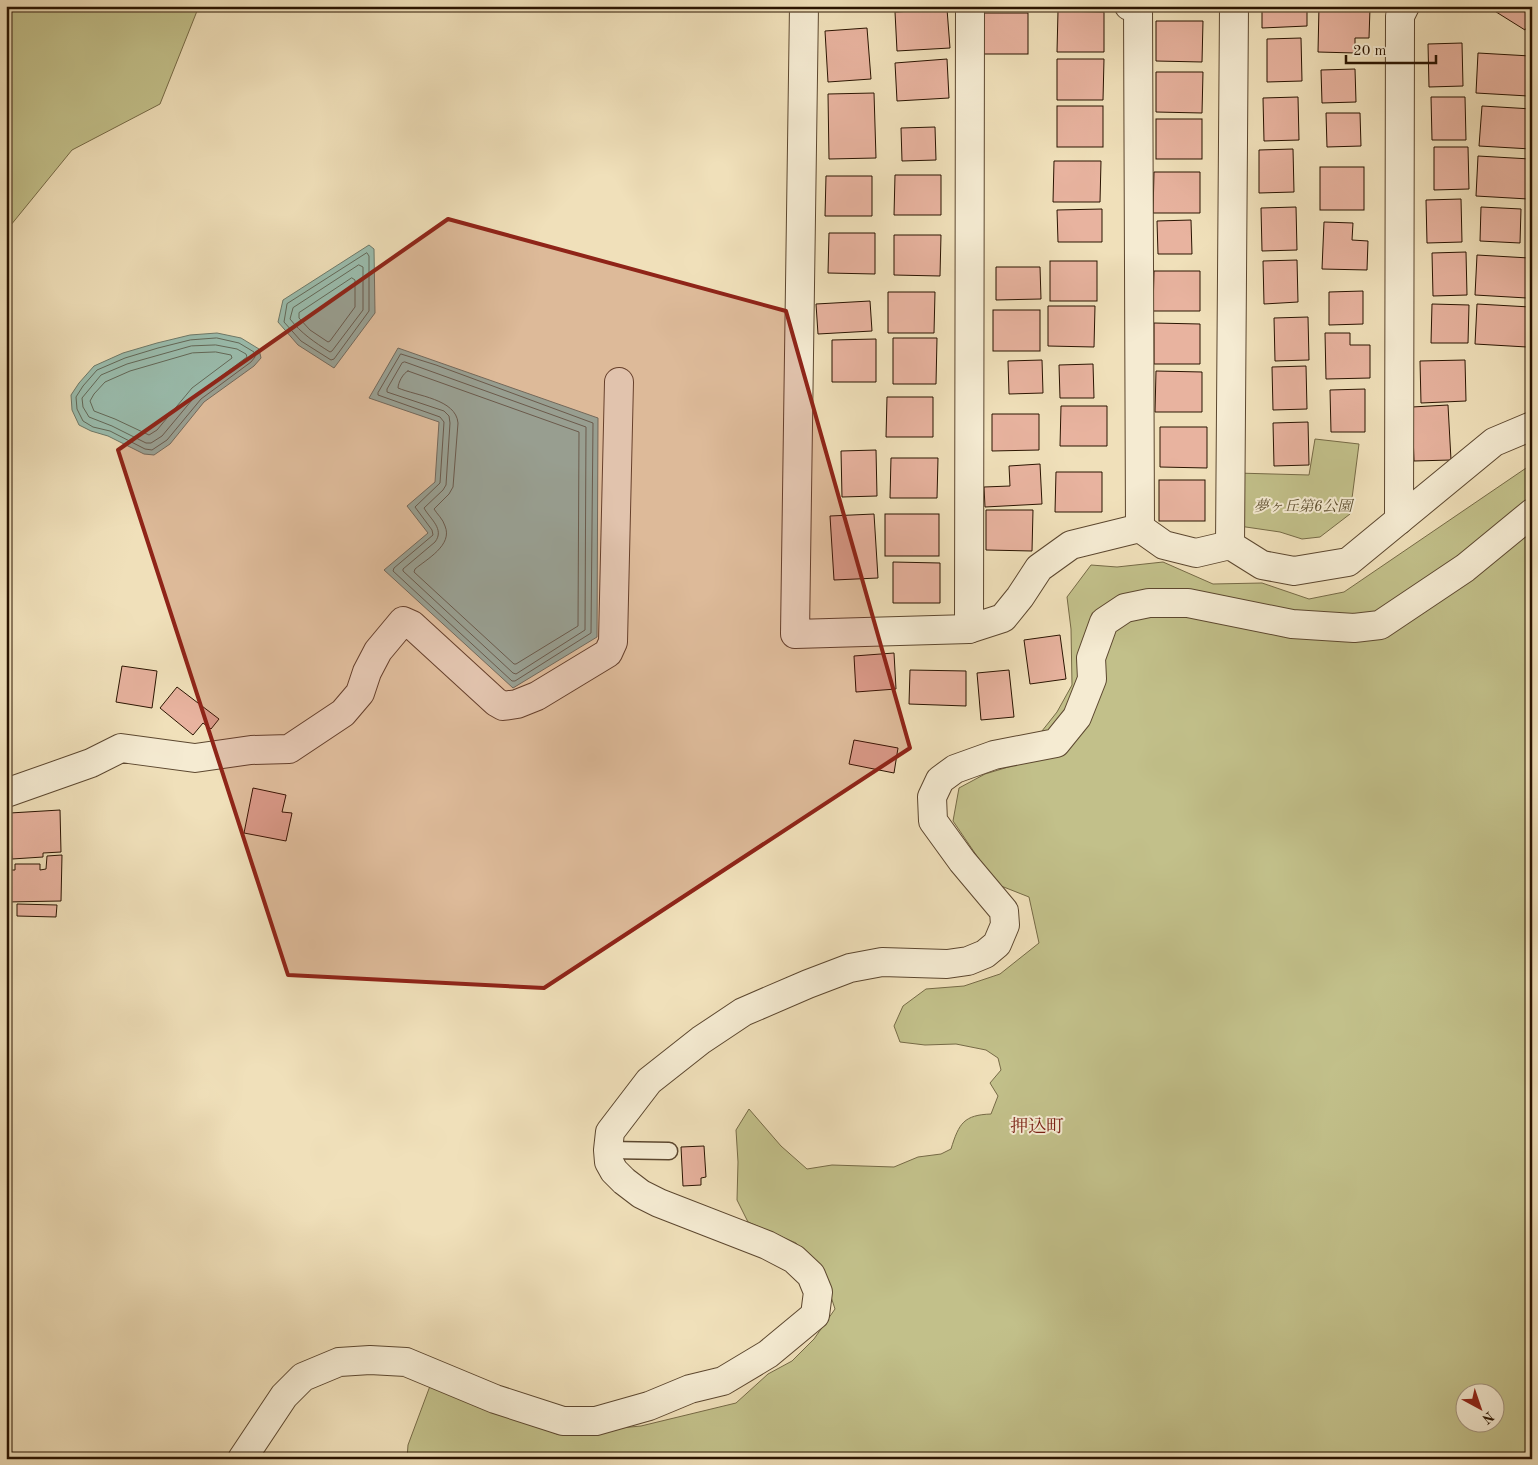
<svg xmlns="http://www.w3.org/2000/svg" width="1538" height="1465" viewBox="0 0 1538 1465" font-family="'Old Standard TT','Noto Serif JP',serif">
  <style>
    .green { fill: #c2c08a; stroke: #766a46; fill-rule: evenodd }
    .water { fill: #9abdae; stroke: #6d7969 }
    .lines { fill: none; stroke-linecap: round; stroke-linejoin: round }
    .shore { stroke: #626858; stroke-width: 1 }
    .building { fill: #e8b39f; stroke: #2a1401 }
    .service-casing { stroke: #5c472f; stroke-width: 19 }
    .minor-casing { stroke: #5c472f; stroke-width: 30 }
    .service { stroke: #f5ebd2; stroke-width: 16 }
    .minor { stroke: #f5ebd2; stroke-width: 28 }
    .marked { fill: #8f2418; fill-opacity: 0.2; stroke: #8f2418; stroke-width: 4; stroke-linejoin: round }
    .labels { text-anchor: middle; stroke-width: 4; stroke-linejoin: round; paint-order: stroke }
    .park-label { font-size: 15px; font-style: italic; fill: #5f5031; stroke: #f5ebd2 }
    .quarter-label { font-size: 18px; fill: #7a1f14; stroke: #f5ebd2 }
  </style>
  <rect width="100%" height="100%" fill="#f0e0ba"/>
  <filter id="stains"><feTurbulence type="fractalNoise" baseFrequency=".004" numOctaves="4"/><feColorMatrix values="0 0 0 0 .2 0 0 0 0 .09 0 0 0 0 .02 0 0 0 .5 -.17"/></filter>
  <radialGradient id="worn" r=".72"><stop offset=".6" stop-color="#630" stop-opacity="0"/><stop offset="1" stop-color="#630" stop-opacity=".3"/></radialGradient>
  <g class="green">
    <polygon points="6,6 199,6 160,104 72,150 6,231"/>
    <polygon points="1315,439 1359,444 1350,514 1320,537 1302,539 1280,532 1239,526 1236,473 1309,475"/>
    <path d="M1532,464V1459H407L408,1445L430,1386L557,1434L641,1426L736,1403L768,1374L792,1361L814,1339L835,1309L823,1272L796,1243L748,1222L737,1200L738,1162L736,1130L749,1109L781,1146L807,1169L832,1165L894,1167L918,1157L941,1154L951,1149C959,1123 964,1115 991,1114L998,1096L990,1083L1001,1070L998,1058L986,1050L956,1044L925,1045L900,1042L894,1026L903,1006L926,989L964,986L1000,974L1039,943L1029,897L996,884L953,821L959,788L985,774L1015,765L1057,712L1072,685L1071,629L1067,597L1091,565L1117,567L1163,562L1213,584L1262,583L1309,599L1344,592ZM1466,1392H1496V1422H1466Z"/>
  </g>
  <g class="water">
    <polygon points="369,245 374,249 375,313 334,368 298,345 278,322 283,300"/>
    <polygon points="217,333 241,338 259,349 261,358 254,366 204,402 170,444 154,455 144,454 108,436 91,431 79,425 72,410 71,395 79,383 94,366 123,353 157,343 190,335"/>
    <polygon points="398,348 598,418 597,637 513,688 384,570 428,533 407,506 435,482 439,422 369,398"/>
  </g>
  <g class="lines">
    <g class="shore">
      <polygon points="367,253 369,256 369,311 334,359 331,360 301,341 284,322 287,304"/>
      <path d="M359,265L363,267V310L332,351L330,352C314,342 301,333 290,319L293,308Z"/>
      <polygon points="352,278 355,280 355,307 330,341 328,342 310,330 299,318 299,313"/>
      <polygon points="217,338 239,343 254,352 255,357 251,362 201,399 167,440 152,450 145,449 110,431 93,427 83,421 77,409 76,397 83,386 97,370 125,358 158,348 190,340"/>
      <polygon points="216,345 237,349 246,354 247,357 197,394 162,436 151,443 146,443 112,426 89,417 83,407 82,398 101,375 127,364 191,346"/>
      <polygon points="216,352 231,355 232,358 192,388 157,430 149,435 115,419 94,411 90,401 94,394 105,382 130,371 192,353"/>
      <polygon points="401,354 436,365 593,423 591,633 515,681 512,681 393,571 394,568 433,535 432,530 415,507 440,483 444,422 440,417 378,395 378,393"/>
      <path d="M405,362L586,427L585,630L516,674L513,673L403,571V569L435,542C445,529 430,519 424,508L443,490L446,485L450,423L449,416L444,411L387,392V389L402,363Z"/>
      <path d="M408,371L579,432L578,626L516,664H514L414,572L415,569C427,559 453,545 445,526C443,519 437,514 434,509L449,494L453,487L458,423C456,399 417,396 398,388C398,383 403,373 408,371Z"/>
    </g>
  </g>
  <g class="building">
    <polygon points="1262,6 1307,6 1307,26 1262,28"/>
    <polygon points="1319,6 1370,8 1369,38 1355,38 1355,53 1318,52"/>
    <polygon points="1495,6 1532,6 1532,19 1525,30 1493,10"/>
    <polygon points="947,9 950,48 897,51 895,12"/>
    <polygon points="1058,11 1104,12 1104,52 1057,52"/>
    <rect x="981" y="13" width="47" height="41"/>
    <polygon points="1156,21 1203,21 1202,62 1156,61"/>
    <polygon points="867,28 871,79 828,82 825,31"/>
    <polygon points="1301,38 1302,81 1267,82 1267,39"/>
    <polygon points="1462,43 1463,86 1429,87 1428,44"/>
    <polygon points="1478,53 1530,56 1528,96 1476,93"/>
    <polygon points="947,59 949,98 897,101 895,63"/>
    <polygon points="1057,59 1104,59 1103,100 1057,100"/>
    <polygon points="1355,69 1356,102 1322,103 1321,70"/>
    <polygon points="1156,72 1203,72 1202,113 1156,112"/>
    <polygon points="874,93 876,158 829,159 828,94"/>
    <polygon points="1298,97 1299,140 1264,141 1263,98"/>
    <polygon points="1431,97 1465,97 1466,140 1432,140"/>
    <rect x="1057" y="106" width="46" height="41"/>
    <polygon points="1482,106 1532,109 1531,149 1479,146"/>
    <polygon points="1326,113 1360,113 1361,146 1327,147"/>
    <rect x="1156" y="119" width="46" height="40"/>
    <polygon points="935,127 936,160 902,161 901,128"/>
    <polygon points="1434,147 1468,147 1469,189 1434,190"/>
    <polygon points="1293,149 1294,192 1259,193 1259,150"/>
    <polygon points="1478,156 1530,159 1528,199 1476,196"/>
    <polygon points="1054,161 1101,161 1100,202 1053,202"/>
    <rect x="1320" y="167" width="44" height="43"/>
    <polygon points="1154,172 1200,172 1200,213 1153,213"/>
    <polygon points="895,175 941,175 941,215 894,215"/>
    <polygon points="826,176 872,176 872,216 825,216"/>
    <polygon points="1461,199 1462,242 1427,243 1426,200"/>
    <polygon points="1296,207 1297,250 1262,251 1261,208"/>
    <polygon points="1481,207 1521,209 1520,243 1480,241"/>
    <polygon points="1102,209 1102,242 1058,242 1057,210"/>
    <polygon points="1191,220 1192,254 1158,254 1157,221"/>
    <polygon points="1324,222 1353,223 1352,240 1368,241 1367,270 1322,269"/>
    <polygon points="829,233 875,233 875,274 828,273"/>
    <polygon points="894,235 941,235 940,276 894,275"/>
    <polygon points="1466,252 1467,295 1433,296 1432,253"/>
    <polygon points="1477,255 1529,258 1527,298 1475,295"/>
    <polygon points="1297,260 1298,302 1264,304 1263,261"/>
    <rect x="1050" y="261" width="47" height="40"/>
    <polygon points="996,267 1040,267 1041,299 996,300"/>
    <polygon points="1154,271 1200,271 1200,311 1153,311"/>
    <polygon points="1363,291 1363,324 1329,325 1329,292"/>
    <polygon points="888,292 935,292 934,333 888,333"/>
    <polygon points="870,301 872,331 818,334 816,304"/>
    <polygon points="1432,304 1469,305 1468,343 1431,343"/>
    <polygon points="1477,304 1530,307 1527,347 1475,344"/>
    <polygon points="1048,306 1095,306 1094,347 1048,346"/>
    <rect x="993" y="310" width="47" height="41"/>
    <polygon points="1308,317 1309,360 1275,361 1274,318"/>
    <polygon points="1154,323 1200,324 1200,364 1154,364"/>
    <polygon points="1325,333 1350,333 1350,345 1370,345 1370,378 1326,379"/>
    <polygon points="893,338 937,338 936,384 893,384"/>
    <polygon points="876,339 876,382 832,382 832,340"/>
    <polygon points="1042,360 1043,393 1009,394 1008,361"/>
    <polygon points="1465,360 1466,401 1421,403 1420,361"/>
    <polygon points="1093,364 1094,398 1060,398 1059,365"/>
    <polygon points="1306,366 1307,409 1273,410 1272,367"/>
    <polygon points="1156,371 1202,372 1202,412 1155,412"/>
    <polygon points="1365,389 1365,432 1331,432 1330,390"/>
    <polygon points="887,397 933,397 933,437 886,437"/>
    <polygon points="1448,405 1451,460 1414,461 1412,407"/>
    <polygon points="1061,406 1107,406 1107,446 1060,446"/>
    <polygon points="992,414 1039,414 1039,450 992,451"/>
    <polygon points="1308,422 1309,465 1274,466 1273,423"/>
    <polygon points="1160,427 1207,427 1207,468 1160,467"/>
    <polygon points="876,450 877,496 842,497 841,451"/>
    <polygon points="891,458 938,458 937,498 890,498"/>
    <polygon points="1040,464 1042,504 985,507 984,487 1010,486 1009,466"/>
    <polygon points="1056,472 1102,472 1102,512 1055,512"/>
    <rect x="1159" y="480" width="46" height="41"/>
    <polygon points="986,510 1033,510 1032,551 986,550"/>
    <polygon points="874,514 878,578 834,580 830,516"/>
    <rect x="885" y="514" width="54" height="42"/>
    <polygon points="893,562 940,563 940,603 893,603"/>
    <polygon points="1060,635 1066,679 1030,684 1024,640"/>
    <polygon points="894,653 896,689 856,692 854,656"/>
    <polygon points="122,666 157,671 152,708 116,702"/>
    <polygon points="910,670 966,671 966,706 909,704"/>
    <polygon points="1009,670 1014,717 981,720 977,673"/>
    <polygon points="177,687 219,719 211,729 203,723 193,735 160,708"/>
    <polygon points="854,740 898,748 894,773 849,764"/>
    <polygon points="253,788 286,795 282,812 292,813 286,841 244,833"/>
    <polygon points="60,810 61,852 43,853 43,857 12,859 10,813"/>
    <polygon points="62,855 61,901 6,902 6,870 15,870 15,864 40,864 40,870 46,869 47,856"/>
    <polygon points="17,904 57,905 56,917 17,916"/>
    <polygon points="704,1146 706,1177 701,1178 701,1185 683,1186 681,1147"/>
  </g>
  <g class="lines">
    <defs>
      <polyline id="service" points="608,1150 669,1151"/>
      <g id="minor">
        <polyline points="804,6 795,634 969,629 1003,618 1020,597 1039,568 1071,545 1140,528 1164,545 1196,553 1230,545 1262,565 1294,571 1348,562 1494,442 1532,426"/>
        <polyline points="1129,6 1138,7 1140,528"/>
        <polyline points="1399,520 1400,16 1405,6"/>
        <polyline points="1230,545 1234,6"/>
        <polyline points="969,629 970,6"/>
        <polyline points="6,793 91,763 121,748 195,758 251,750 289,749 343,713 360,693 367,672 378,651 403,621 412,625 496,702 503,706 517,704 537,696 608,653 613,642 619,382"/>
        <polyline points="242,1459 284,1396 303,1377 339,1362 370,1360 406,1362 495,1399 563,1421 596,1421 649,1406 690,1389 723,1381 768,1354 815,1315 818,1292 811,1275 794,1259 767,1245 659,1203 641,1194 624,1181 614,1171 609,1162 608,1150 610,1132 649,1081 701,1040 743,1012 808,984 850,968 882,962 947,964 968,961 985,954 997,944 1005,925 1004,911 962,861 933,821 932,797 940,780 955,769 994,755 1056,743 1077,717 1092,679 1091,658 1104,622 1125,608 1149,603 1188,603 1292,624 1354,628 1380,625 1465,568 1532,513"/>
      </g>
    </defs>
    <use href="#service" class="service-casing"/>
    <use href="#minor" class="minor-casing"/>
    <use href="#service" class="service"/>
    <use href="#minor" class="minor"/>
  </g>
  <path class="marked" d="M448,219L786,311L910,748L544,988L288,975L118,450Z"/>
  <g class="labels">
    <g class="park-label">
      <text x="1303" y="511">夢ヶ丘第6公園</text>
    </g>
    <g class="quarter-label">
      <text x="1037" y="1132">押込町</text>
    </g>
  </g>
  <rect width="1538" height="1465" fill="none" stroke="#f0e0ba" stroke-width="25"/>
  <rect x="8" y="8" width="1523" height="1450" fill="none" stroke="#2a1401" stroke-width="2.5"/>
  <rect x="12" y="12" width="1513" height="1440" fill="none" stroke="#2a1401"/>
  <g transform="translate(1480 1408) rotate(140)"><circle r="24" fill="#f5ebd2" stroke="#a4957e"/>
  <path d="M0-4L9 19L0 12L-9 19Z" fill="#8f2418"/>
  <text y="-8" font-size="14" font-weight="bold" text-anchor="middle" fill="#2a1401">N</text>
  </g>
  <path d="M1346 55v8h90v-8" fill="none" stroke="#2a1401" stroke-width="2.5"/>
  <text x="1353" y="55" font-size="15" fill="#2a1401" stroke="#f5ebd2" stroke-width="4" paint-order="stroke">20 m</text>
  <rect width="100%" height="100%" filter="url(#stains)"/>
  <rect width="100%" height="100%" fill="url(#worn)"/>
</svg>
